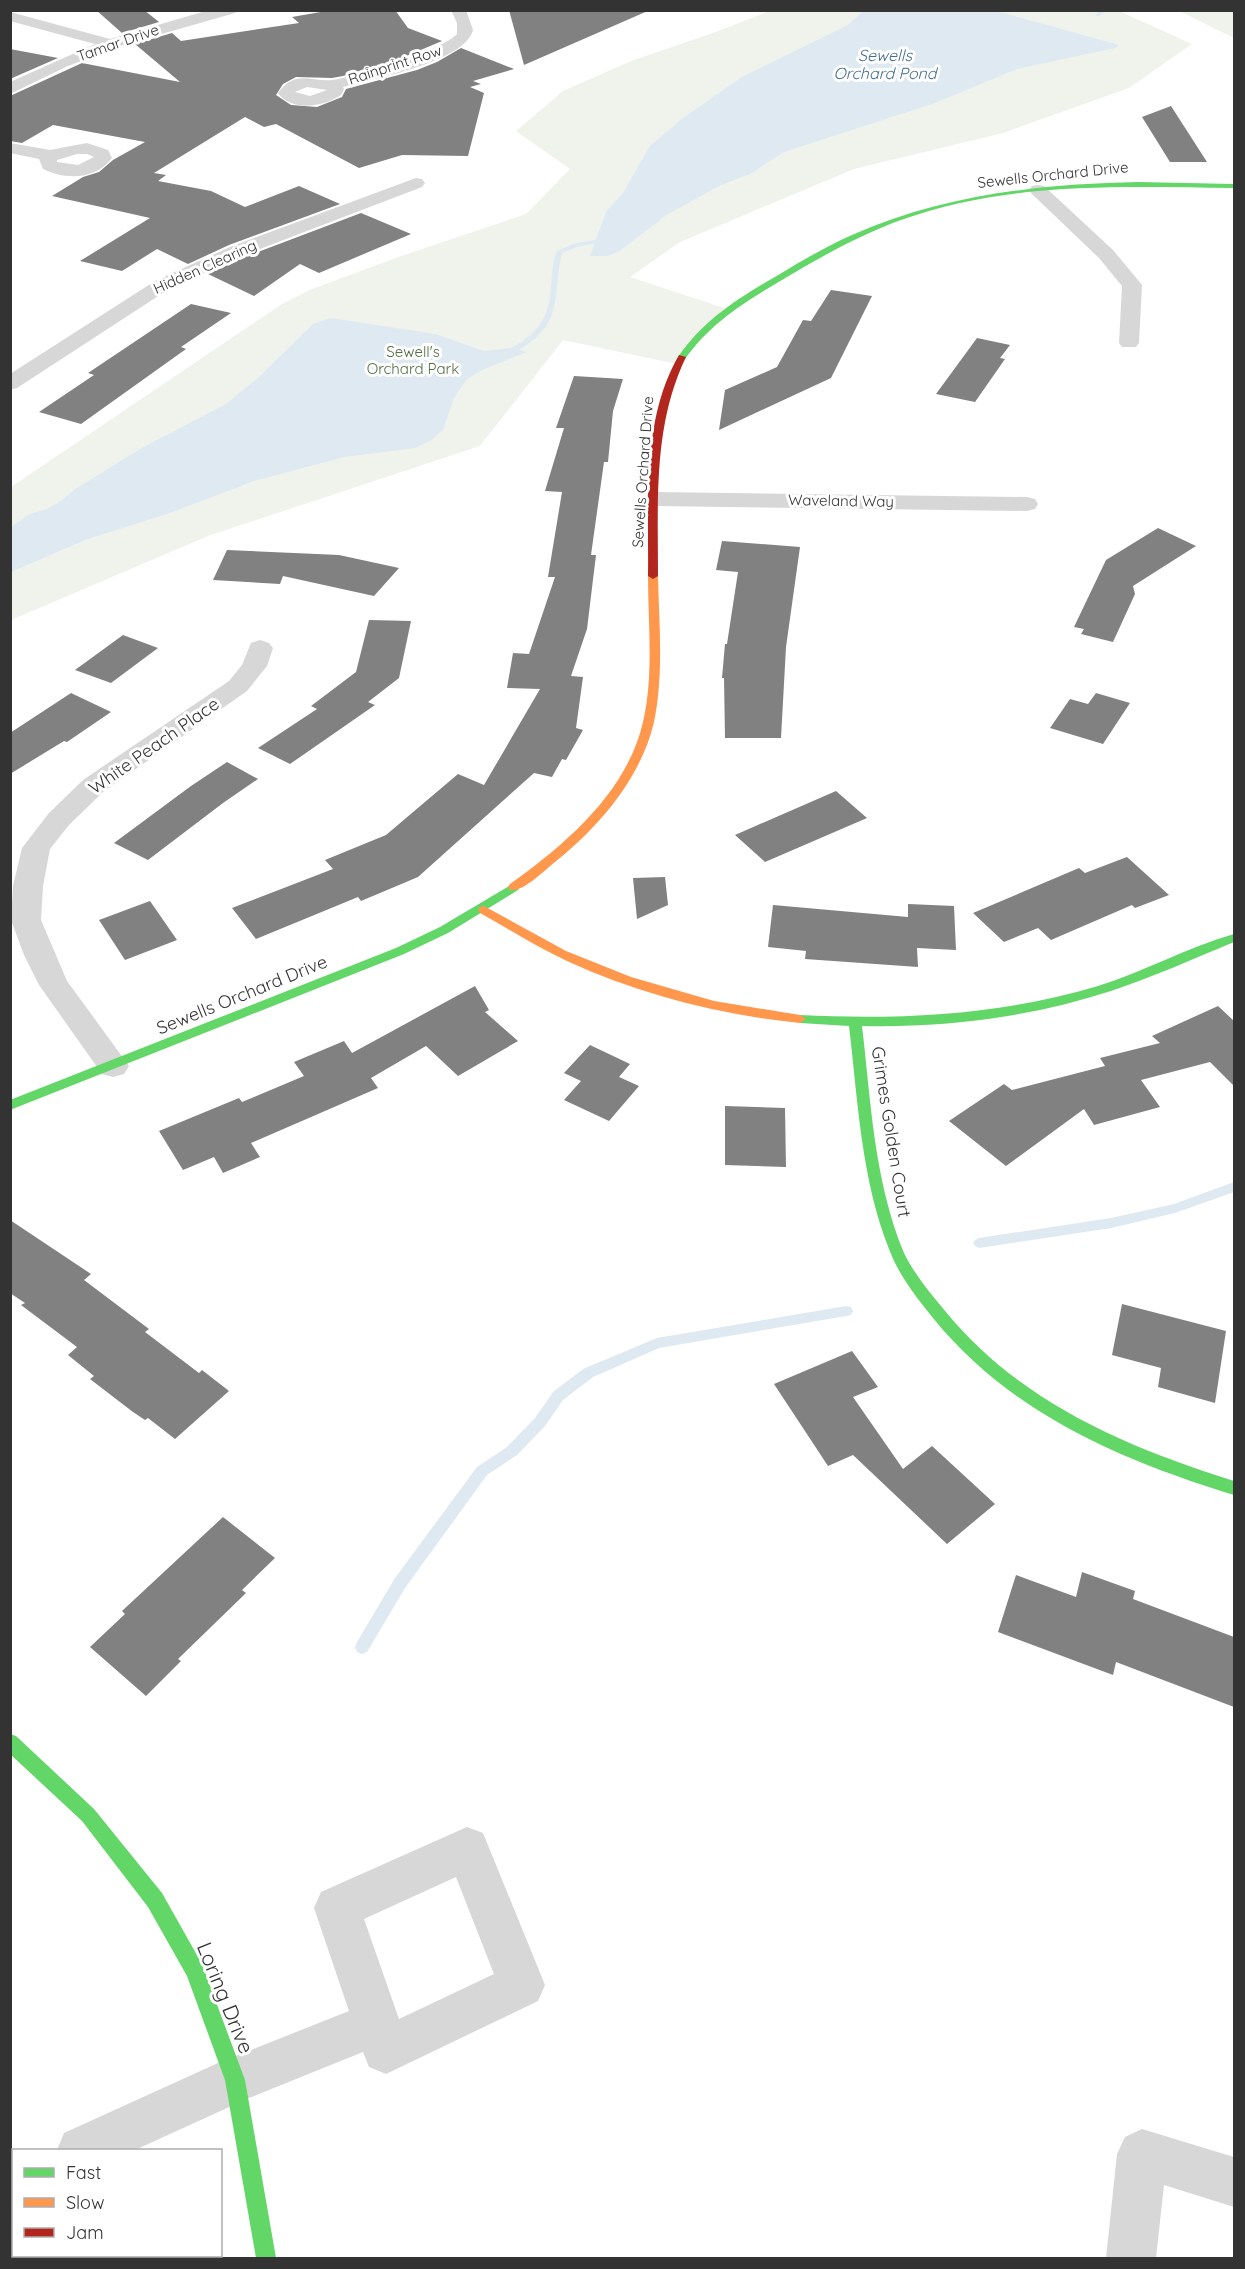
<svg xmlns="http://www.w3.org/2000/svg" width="1245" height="2269" viewBox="0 0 1245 2269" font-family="Quicksand,sans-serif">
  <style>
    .green { fill: #eff3ec }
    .water { fill: #dee9f2 }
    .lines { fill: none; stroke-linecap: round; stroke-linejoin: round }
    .stream { fill: #dee9f2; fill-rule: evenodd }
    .building { fill: #818181 }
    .street { fill: #d7d7d7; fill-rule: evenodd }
    .fast { fill: #63d668; fill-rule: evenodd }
    .slow { fill: #ff974d; fill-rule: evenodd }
    .jam { fill: #b3261e; fill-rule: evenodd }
    .labels { text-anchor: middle; stroke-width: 6; stroke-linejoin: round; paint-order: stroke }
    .far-street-label { font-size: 15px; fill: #333; stroke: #fff }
    .far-park-label { font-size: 15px; fill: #536e41; stroke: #fff }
    .far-water-label { font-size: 16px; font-style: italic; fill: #436e93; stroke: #fff }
    .street-label { font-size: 18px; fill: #333; stroke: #fff }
    .near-street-label { font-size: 21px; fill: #333; stroke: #fff }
  </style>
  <rect width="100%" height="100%" fill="#fff"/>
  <g class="green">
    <polygon points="770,11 1119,11 1192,44 1129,88 1003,133 854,169 680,242 630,277 727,309 677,364 563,340 480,446 208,536 11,620 11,487 282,304 312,289 404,255 526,214 570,169 516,131 563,91 631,61 713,33"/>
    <polygon points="1179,11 1234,11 1234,38"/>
  </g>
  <g class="water">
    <polygon points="863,11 996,11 1119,45 1115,48 1017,69 932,104 784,152 750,174 721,185 668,214 618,252 607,256 590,256 606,212 623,193 650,146 683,118 742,77 848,25"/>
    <polygon points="331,318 435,334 484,351 510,348 527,352 482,370 467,379 454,398 443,430 431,440 415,448 344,457 254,481 170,513 85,540 11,572 11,527 30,514 47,509 61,501 74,490 140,449 226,404 260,376 313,324"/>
  </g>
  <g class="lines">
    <g class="stream">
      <polygon points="1100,10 1106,10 1099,16 1095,16"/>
      <path d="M610,237L612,238V240L577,247L562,253C552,292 565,320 525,346C518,351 508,357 499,357V353C531,341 549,323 551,288C552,275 552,262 557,251L573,244Z"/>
      <polygon points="1234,1182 1234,1192 1175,1213 1111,1228 979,1248 975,1246 973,1243 975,1240 979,1238 1111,1218 1174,1204"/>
      <polygon points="846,1306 851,1307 853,1311 851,1315 846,1316 659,1348 593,1377 563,1400 545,1426 517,1455 487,1475 405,1588 367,1652 362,1654 357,1652 355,1647 357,1642 395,1578 477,1467 507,1447 535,1418 553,1392 583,1369 657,1338"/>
    </g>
  </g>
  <g class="building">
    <polygon points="96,10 144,10 159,22 122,33"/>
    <polygon points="332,10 395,10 408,28 442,41 397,60 343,76 332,78 296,77 283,84 276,95 291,105 317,107 342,97 346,89 417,70 437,62 461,48 514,69 473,81 481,84 470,87 484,93 468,156 402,155 359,168 276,124 264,127 245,117 154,173 166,175 158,181 211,191 245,207 299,186 340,204 229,245 188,264 157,249 122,271 80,261 150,218 52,196 83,177 99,172 113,160 145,142 53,125 22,143 10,141 10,96 82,63 180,82 135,44 172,33 181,41 299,23 292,17"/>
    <polygon points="509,10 650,10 524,65"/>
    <polygon points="10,49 58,58 10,79"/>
    <polygon points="1171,106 1207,162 1170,162 1142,117"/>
    <polygon points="361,213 411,234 319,273 300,264 254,296 208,274 245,257"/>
    <polygon points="831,290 872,296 831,378 719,430 725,390 777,367 803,320 811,321"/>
    <polygon points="191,304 231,313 181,347 186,349 81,424 39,412 94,375 88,373"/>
    <polygon points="977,338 1010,345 1000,358 1005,359 975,402 936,394"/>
    <polygon points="574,376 623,379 613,411 608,462 604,462 591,555 596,555 587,629 571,676 583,677 576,728 583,730 566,760 562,759 552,777 534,773 418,877 361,901 358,897 256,939 232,908 333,869 325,860 386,835 458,774 484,785 540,689 507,688 513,653 529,654 555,577 548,577 562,492 545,491 564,428 556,428"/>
    <polygon points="1158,528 1196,546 1133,586 1135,594 1113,642 1081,634 1084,629 1074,627 1106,560"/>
    <polygon points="722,541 800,547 786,647 781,738 725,738 724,678 722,678 725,644 727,644 738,572 716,570"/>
    <polygon points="227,550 339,555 399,568 374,596 283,576 280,584 213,580"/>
    <polygon points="369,620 411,621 399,678 368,702 375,705 290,764 258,748 317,709 311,706 356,672"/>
    <polygon points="123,635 158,648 111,683 75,670"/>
    <polygon points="71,693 111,712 67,742 64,741 10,774 10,733"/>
    <polygon points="1096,693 1130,703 1103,744 1050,728 1070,699 1088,704"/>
    <polygon points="227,762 258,779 223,803 148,860 114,843 191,786"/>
    <polygon points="836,791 867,818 765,862 735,835"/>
    <polygon points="1127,857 1169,895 1135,908 1132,905 1051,940 1038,928 1004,942 973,913 1079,868 1085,873"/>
    <polygon points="665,877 668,905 637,919 633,878"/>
    <polygon points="150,901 177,940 125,960 99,920"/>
    <polygon points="908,904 954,906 956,950 917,948 918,967 805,959 806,951 768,947 773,905 908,917"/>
    <polygon points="475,986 489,1010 485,1012 518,1041 458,1076 426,1046 371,1078 378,1088 251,1143 260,1157 223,1173 214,1157 183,1170 159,1131 239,1098 242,1102 304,1076 294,1062 344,1041 352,1053"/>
    <polygon points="1218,1006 1234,1021 1234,1086 1210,1062 1141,1080 1160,1107 1094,1125 1084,1109 1006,1166 949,1121 1004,1084 1012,1090 1105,1066 1100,1058 1160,1043 1152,1036"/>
    <polygon points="590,1045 630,1064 619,1077 639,1086 609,1121 564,1100 581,1081 564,1073"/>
    <polygon points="725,1106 785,1108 786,1167 725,1165"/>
    <polygon points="10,1220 91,1274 84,1280 149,1329 145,1332 199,1373 202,1370 229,1391 175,1439 148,1418 145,1420 133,1412 90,1379 94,1376 68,1355 77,1347 21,1305 25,1303 10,1293"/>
    <polygon points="1122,1304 1226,1331 1215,1403 1158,1387 1161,1368 1112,1355"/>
    <polygon points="852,1351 878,1387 853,1397 903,1469 932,1446 995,1504 947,1544 853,1455 828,1466 774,1384"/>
    <polygon points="223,1517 275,1558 242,1590 246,1593 178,1659 181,1661 146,1696 90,1647 125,1614 122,1611"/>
    <polygon points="1082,1572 1135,1591 1133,1599 1234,1637 1234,1707 1116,1662 1113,1675 998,1632 1016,1575 1076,1597"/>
  </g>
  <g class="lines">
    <g class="street">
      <polygon points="209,10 237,10 235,13 123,45 68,66 10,94 10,82 95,44 10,21 10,12 110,39"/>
      <path d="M451,10H466L473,30C465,62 372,79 343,87L344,89L341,95C323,107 292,112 278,93C295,69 311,82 332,80C357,77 441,51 457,34V23ZM307,87L327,90L310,96L295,92Z"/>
      <path d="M10,143L50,150L87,143L108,150L112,158C96,180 65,180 43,169L39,159L10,153ZM77,154H87L94,157L78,165L57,162V160Z"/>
      <polygon points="416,178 422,179 425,183 422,187 244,255 169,289 17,388 10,390 10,374 155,281 230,247"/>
      <polygon points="1038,185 1044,186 1113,250 1142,285 1139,343 1136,347 1122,347 1119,343 1122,286 1099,258 1032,194 1029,190 1032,186"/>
      <polygon points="656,492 1027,497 1035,499 1038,504 1035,509 1027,511 656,506 648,504 645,499 648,494"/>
      <polygon points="260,640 269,643 273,648 267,666 247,691 103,792 69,825 50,849 43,886 41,920 67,981 129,1066 124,1074 113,1077 102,1074 39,985 24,955 11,920 13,886 22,848 49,813 83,780 229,681 242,665 251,643"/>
      <path d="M467,1827L483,1833L545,1985L538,2001L386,2074L369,2067L363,2052L249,2098L135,2150H57L64,2133L218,2063L349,2011L314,1908L321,1892ZM456,1877L494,1974L399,2019L364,1919Z"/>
      <polygon points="1142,2129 1234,2157 1234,2207 1164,2185 1156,2258 1106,2258 1117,2154 1125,2137"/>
      <polygon points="14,2163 14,2213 10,2215 10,2165"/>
    </g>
    <g class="fast">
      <path d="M1138,182L1234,184V188C1123,187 1008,181 901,220C860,235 824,255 787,277C748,300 712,321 685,359L678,357C704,319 740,297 780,274C803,260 827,246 852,235C943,195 1039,184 1138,182Z"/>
      <polygon points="514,883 518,884 520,887 518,890 448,933 404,954 10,1110 10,1100 396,948 440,927"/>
      <path d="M1234,934V942C1193,959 1153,977 1111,991C1031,1017 945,1028 862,1026C871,1102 874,1181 904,1253C914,1274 931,1294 946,1312C1020,1402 1125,1447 1234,1481V1495C1120,1460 1010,1413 933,1318C916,1297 898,1274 889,1249C861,1178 858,1101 849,1026L800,1023L794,1019L800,1015C900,1020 1001,1015 1098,986C1144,972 1187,947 1234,934Z"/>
      <polygon points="10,1734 16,1736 94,1809 162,1893 202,1964 245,2080 276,2258 256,2258 225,2080 187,1976 148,1907 82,1821 10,1754"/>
    </g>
    <g class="slow">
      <path d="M653,573L658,576C659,624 664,675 654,722C641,778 599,827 555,862C545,870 522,893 510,890L508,887L510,884C566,844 627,792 643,722C654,675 648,624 648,576Z"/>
      <path d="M484,906L566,951L631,977L714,1001L800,1015L806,1019L800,1023C720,1015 641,995 567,961C537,947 509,929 480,913L478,910L480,907Z"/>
    </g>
    <path class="jam" d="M679,355L686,357C653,425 658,502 658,576L653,579L648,576C649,503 641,420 679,355Z"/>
  </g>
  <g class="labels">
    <g class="far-street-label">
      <text transform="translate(118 43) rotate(-19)" y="5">Tamar Drive</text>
      <text transform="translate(395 65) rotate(-18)" y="5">Rainprint Row</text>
      <text transform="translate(1053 175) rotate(-6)" y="5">Sewells Orchard Drive</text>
      <text transform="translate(205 267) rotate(-24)" y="5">Hidden Clearing</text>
      <text transform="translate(643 472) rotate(-86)" y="5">Sewells Orchard Drive</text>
      <text transform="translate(841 501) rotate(1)" y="5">Waveland Way</text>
    </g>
    <g class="far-park-label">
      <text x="413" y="357">Sewell's<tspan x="413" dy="17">Orchard Park</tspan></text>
    </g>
    <g class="far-water-label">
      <text x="885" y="61">Sewells<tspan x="885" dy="18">Orchard Pond</tspan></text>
    </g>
    <g class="street-label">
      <text transform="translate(154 746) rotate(-35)" y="6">White Peach Place</text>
      <text transform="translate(242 995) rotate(-22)" y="6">Sewells Orchard Drive</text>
      <text transform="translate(891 1132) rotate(81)" y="6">Grimes Golden Court</text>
    </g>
    <g class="near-street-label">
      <text transform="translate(225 1998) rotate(68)" y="7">Loring Drive</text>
    </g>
  </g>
  <rect width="1245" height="2269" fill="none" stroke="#333333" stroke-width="24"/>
  <rect x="12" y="2149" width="210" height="108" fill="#ffffff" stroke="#adadad" stroke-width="1.5"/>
  <rect x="24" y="2168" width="30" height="9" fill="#63d668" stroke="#adadad" stroke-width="1.5"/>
  <text x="66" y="2179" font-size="18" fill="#333333">Fast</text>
  <rect x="24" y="2198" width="30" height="9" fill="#ff974d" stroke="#adadad" stroke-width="1.5"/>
  <text x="66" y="2209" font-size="18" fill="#333333">Slow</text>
  <rect x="24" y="2228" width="30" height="9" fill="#b3261e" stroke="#adadad" stroke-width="1.5"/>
  <text x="66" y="2239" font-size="18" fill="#333333">Jam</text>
</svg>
